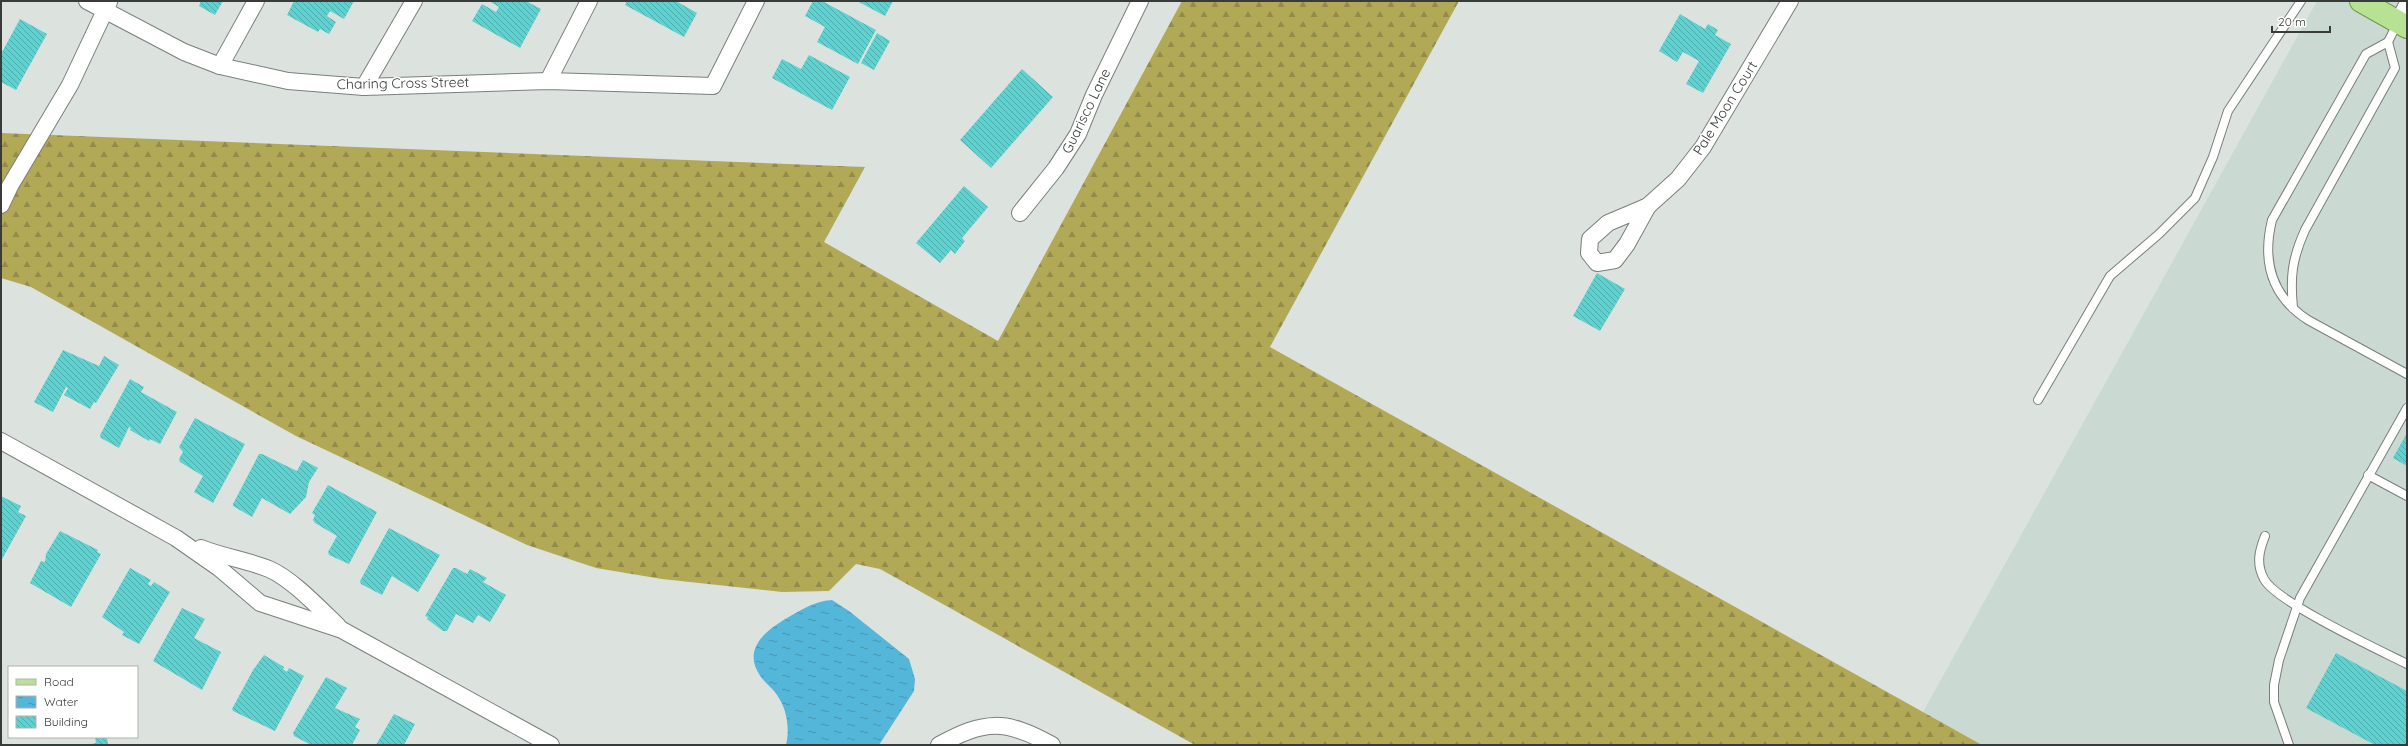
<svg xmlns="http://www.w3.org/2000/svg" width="2408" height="746" viewBox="0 0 2408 746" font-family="Quicksand,sans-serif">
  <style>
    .built { fill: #cad9d1 }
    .forest { fill: url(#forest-firs) }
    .water { fill: url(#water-ripples) }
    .building { fill: url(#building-back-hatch) }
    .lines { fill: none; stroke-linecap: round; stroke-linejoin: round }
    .lane-casing { stroke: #797f7c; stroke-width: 10 }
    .street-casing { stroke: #797f7c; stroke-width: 18 }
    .primary-casing { stroke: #6c9b45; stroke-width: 24 }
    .lane { stroke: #fff; stroke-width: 8 }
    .street { stroke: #fff; stroke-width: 16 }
    .primary { stroke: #b8e293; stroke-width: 22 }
    .labels { text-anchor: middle; stroke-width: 3; stroke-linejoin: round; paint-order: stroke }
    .street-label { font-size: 14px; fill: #383b39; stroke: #fff }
  </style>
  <defs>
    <pattern id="forest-firs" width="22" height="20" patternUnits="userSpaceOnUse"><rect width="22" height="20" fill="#b2a957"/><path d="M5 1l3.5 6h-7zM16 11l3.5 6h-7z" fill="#928b49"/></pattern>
    <pattern id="water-ripples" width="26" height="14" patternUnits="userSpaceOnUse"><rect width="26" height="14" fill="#54b6d9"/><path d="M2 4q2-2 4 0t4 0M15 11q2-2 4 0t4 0" fill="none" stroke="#4795b1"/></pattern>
    <pattern id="building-back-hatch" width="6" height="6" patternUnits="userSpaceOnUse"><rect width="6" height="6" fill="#5ed2d0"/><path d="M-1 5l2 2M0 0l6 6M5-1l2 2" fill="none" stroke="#4facaa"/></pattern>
  </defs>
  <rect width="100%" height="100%" fill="#dce3df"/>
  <polygon class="built" points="2317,1 2407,1 2407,745 1982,745 1923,712"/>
  <polygon class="forest" points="1182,1 1459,1 1270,347 1982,745 1195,745 880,569 856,564 829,591 782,592 662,579 596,568 527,545 296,436 31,287 1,278 1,133 865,167 824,242 998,341"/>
  <path class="water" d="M832,600L849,611L909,659L915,679L914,691L879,745H786C790,729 787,709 777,695C773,689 766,684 761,677C743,652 761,634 782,621C798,612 813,601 832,600Z"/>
  <g class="building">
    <polygon points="201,1 223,1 215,15 199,6"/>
    <polygon points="294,1 354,1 344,19 330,11 327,16 336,22 329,34 320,29 318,32 287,15"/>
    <polygon points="489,1 526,1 541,9 520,48 472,21 482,4 496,12 499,7"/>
    <polygon points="627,1 676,1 697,13 684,37 625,5"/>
    <polygon points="813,1 822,1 876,30 858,64 817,42 825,27 805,16"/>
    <polygon points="857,1 893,1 885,16"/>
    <polygon points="1680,14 1705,29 1708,24 1718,30 1715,35 1731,44 1703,93 1686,84 1699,61 1683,52 1677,62 1659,51"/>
    <polygon points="20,19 47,34 16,90 1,82 1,54"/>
    <polygon points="877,33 890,41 874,70 861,63"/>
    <polygon points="809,55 850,77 832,110 772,78 782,59 801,69"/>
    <polygon points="1022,69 1053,97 991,168 960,140"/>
    <polygon points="964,186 988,207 962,238 965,241 955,254 951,250 940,263 916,243"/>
    <polygon points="1597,273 1625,289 1600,331 1573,316"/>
    <polygon points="63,350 99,366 104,356 119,365 96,403 94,402 90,409 64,395 68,388 66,387 53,412 34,402"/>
    <polygon points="130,379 144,387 141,392 177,412 160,444 150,439 149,441 130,430 131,428 129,427 119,448 101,438 100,435"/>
    <polygon points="195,418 245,444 213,503 194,492 203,476 180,462 179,459 183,452 179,447"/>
    <polygon points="2407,433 2407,466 2393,458"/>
    <polygon points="259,454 262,454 297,471 303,460 318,468 309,482 306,497 290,514 262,498 252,517 233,506 233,504"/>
    <polygon points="328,485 377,512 349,564 329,555 328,552 337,536 315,523 313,520 315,515 312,513"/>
    <polygon points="1,496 21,506 18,512 26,516 1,561"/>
    <polygon points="389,528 440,555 418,592 392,576 382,595 361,584 360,581"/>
    <polygon points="60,531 98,550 97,552 101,554 71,607 30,583 41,561 45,562 46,554"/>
    <polygon points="130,568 151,580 148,584 151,586 154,582 170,592 139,644 122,635 124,632 102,617"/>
    <polygon points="453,568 456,568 467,574 470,569 487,578 483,582 506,595 490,622 478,615 473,623 456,614 447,631 443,631 427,619 428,617 425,616"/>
    <polygon points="182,608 205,619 194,638 221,652 202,690 153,661"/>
    <polygon points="2336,653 2407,691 2407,745 2375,745 2306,708"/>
    <polygon points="264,655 284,667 283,669 287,672 289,668 304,676 275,731 233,711 232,709 253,670"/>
    <polygon points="326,677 347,688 335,708 360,719 355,727 360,730 352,745 311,745 294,736 293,733"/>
    <polygon points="394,714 415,724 404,745 376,745"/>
    <polygon points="95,737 107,737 108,745 87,745 96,743"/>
  </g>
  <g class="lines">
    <defs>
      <g id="lane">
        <path d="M2398,22L2388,42L2366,54L2272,220C2262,261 2271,296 2308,320L2407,374"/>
        <path d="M2293,308C2290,277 2292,259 2305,230L2395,68L2388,42"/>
        <polyline points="2038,400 2110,276 2159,234 2195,198 2213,157 2228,111 2301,1"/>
        <polyline points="2368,475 2407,496"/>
        <path d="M2265,536C2259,551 2256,564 2264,579C2276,602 2379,650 2407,664"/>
        <polyline points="2289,745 2274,702 2274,685 2279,660 2300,598 2407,408"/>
      </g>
      <g id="street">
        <polyline points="87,1 184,52 220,66 288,81 364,87 548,81 713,86 756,1"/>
        <polyline points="2398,22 2407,5"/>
        <polyline points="220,66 256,1"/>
        <polyline points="548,81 589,1"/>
        <polyline points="364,87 414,1"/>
        <polyline points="1,205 10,186 70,85 109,2"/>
        <polyline points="1648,206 1678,179 1703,147 1790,1"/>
        <polygon points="1648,206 1627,244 1615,260 1597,263 1589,253 1590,239 1608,223"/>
        <polyline points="1020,213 1056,168 1078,134 1094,95 1140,1"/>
        <polyline points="1,441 176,538 219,568 260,603 342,630 551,745"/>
        <path d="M201,548C223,557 247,560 269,569C292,579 319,608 338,626"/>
        <path d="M939,745C985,720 1005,719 1052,745"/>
      </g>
      <polyline id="primary" points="2361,1 2407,27"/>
    </defs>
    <use href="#lane" class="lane-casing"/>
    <use href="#street" class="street-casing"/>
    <use href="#primary" class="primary-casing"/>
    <use href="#lane" class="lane"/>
    <use href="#street" class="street"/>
    <use href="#primary" class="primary"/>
  </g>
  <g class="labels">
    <g class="street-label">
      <text transform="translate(403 83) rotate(-1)" y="5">Charing Cross Street</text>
      <text transform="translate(1725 108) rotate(-58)" y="5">Pale Moon Court</text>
      <text transform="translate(1086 111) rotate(-64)" y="5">Guarisco Lane</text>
    </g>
  </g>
  <rect width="2408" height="746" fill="none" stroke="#383b39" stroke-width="4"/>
  <rect x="8" y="666" width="130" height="72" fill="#ffffff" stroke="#afb1b0"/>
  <rect x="16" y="679" width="20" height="6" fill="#b8e293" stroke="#afb1b0"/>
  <text x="44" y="686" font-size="12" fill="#383b39">Road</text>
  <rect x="16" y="696" width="20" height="12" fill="url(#water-ripples)" stroke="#afb1b0"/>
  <text x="44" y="706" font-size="12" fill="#383b39">Water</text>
  <rect x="16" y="716" width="20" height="12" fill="url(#building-back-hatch)" stroke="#afb1b0"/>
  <text x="44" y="726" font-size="12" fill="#383b39">Building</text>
  <path d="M2272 26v6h58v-6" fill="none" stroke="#383b39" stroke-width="2"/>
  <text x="2278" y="26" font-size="12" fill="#383b39" stroke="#ffffff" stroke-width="3" paint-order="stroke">20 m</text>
</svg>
